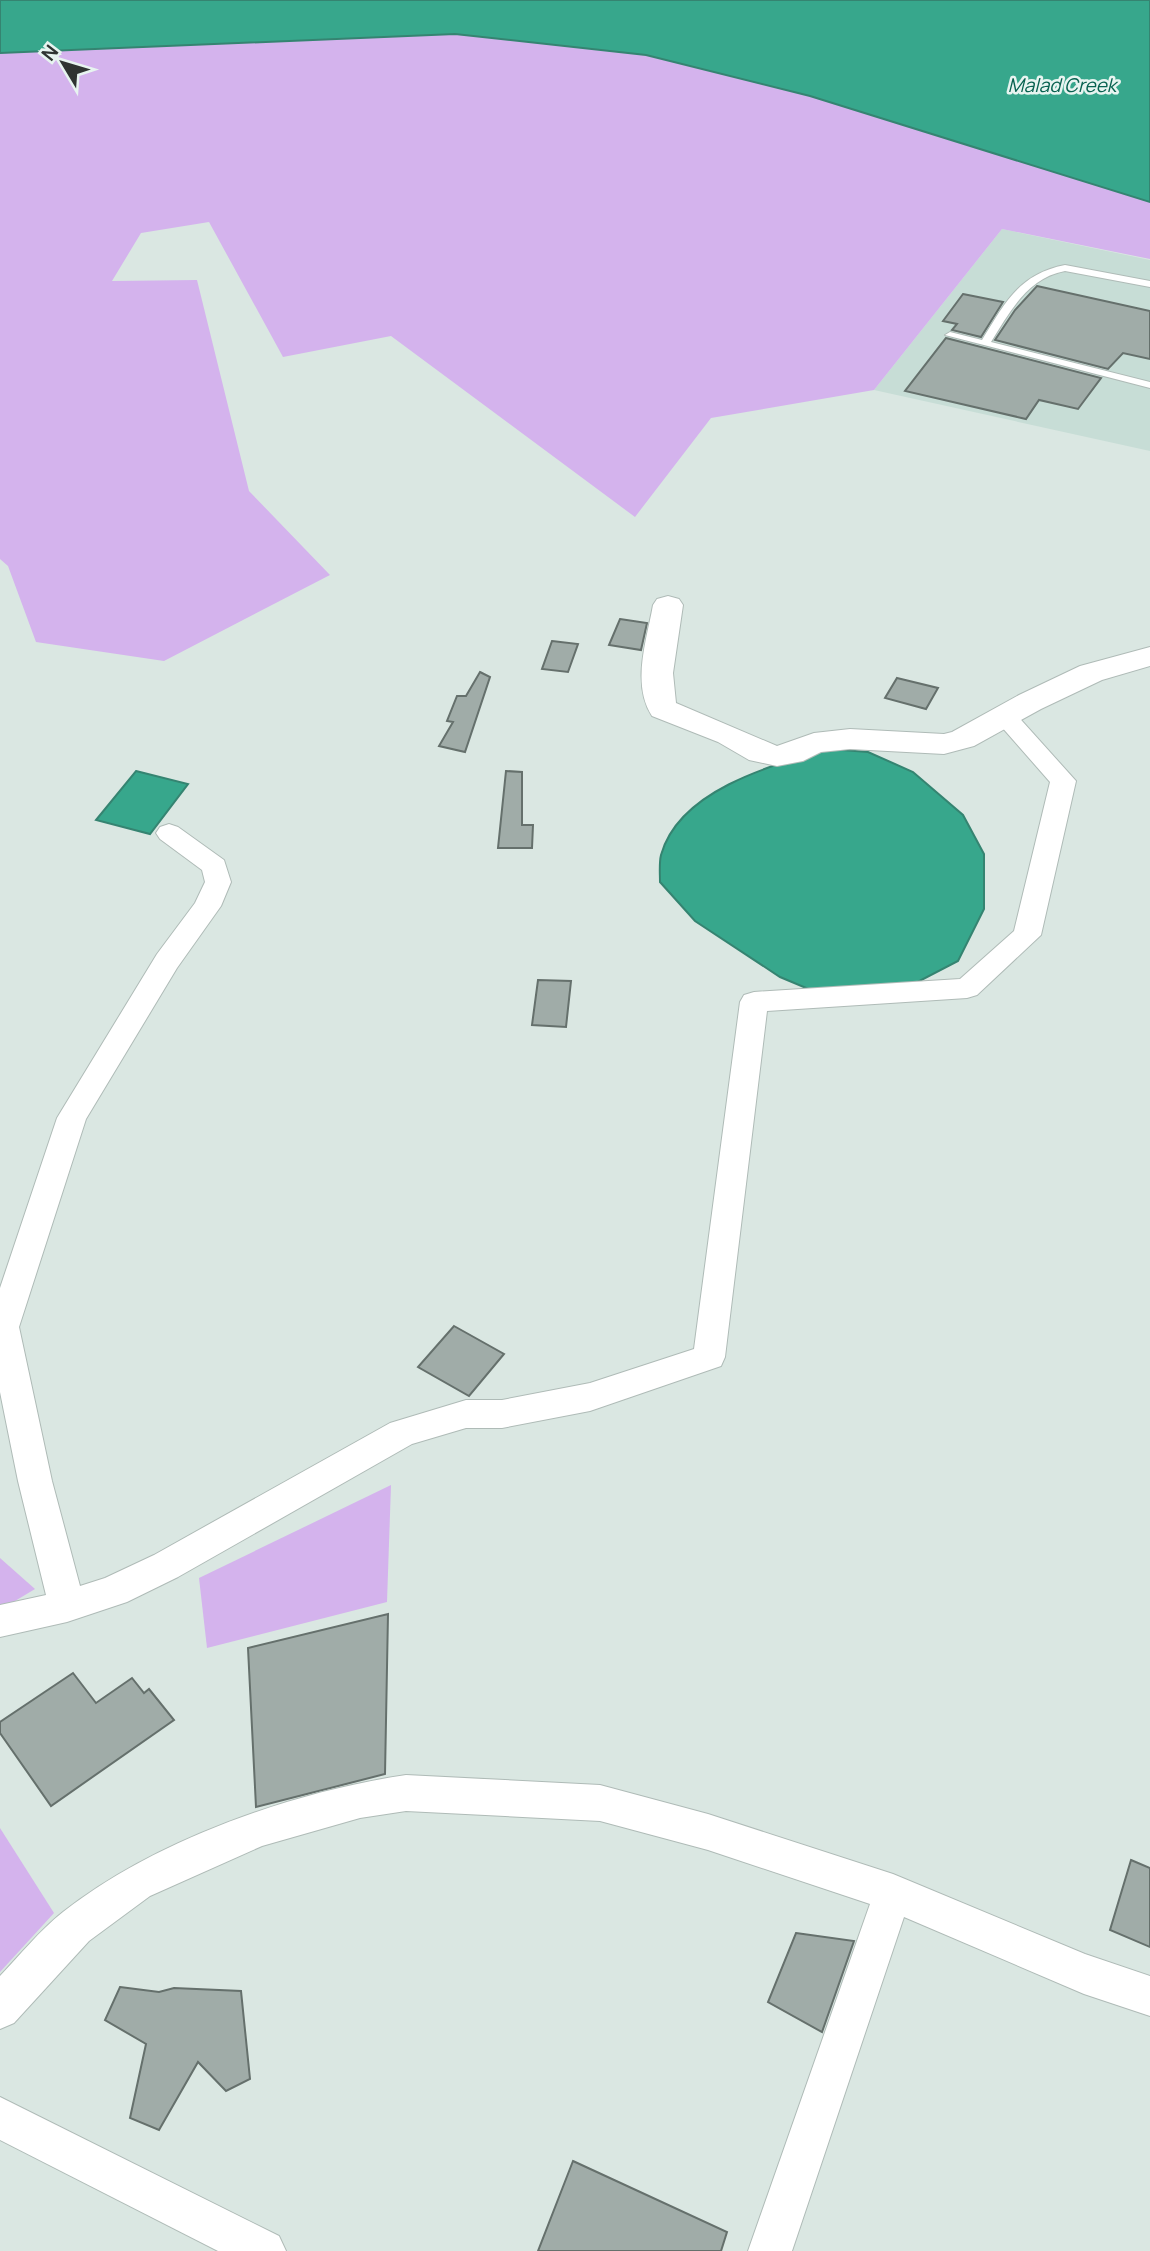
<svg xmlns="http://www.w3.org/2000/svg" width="1150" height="2251" viewBox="0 0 1150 2251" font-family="Manrope,sans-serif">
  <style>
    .built { fill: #c7ddd6 }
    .green { fill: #d4b3ed }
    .water { fill: #37a78c; stroke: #358471; stroke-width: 2 }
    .building { fill: #a0aca8; stroke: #65706c; stroke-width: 2 }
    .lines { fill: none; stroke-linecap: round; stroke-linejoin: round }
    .lane-casing { stroke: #afbbb7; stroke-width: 2 }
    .street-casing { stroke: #afbbb7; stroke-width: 2 }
    .secondary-casing { stroke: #afbbb7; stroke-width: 2 }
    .lane { fill: #fff; fill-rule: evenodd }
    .street { fill: #fff; fill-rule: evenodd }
    .secondary { fill: #fff; fill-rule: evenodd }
    .labels { text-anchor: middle; stroke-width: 5; stroke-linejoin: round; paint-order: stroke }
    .far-water-label { font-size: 19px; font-style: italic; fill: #086250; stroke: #e7f4f0 }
  </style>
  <rect width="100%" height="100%" fill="#dae7e2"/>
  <polygon class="built" points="1002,229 1150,260 1150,451 874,390"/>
  <g class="green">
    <polygon points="455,34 646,55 810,96 1150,202 1150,259 1002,229 874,390 711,418 635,517 391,336 283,357 209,222 141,233 112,281 197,280 249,491 330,575 164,661 36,642 8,566 0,559 0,53"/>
    <polygon points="391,1485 387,1602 207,1648 199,1578"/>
    <polygon points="0,1558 35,1589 0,1610"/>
    <polygon points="0,1828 54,1913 0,1972"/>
  </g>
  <g class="water">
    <polygon points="0,0 1150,0 1150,202 810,96 646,55 455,34 0,53"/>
    <path d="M829,749L868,752L913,772L963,815L984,854V909L958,961L906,988L818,993L780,977L695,921L660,882C660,874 659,863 661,855C679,790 772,765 829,749Z"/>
    <polygon points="136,771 188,784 150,834 96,820"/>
  </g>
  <g class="building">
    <polygon points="1037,286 1150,311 1150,359 1123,353 1108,369 995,340 1015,310"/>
    <polygon points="963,294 1003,302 981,337 952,330 957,324 943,321"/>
    <polygon points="946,338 1101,378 1078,409 1039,400 1026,419 905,391"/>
    <polygon points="620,619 647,623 641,650 609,645"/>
    <polygon points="552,641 578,644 568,672 542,669"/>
    <polygon points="480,672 490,677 465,752 439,746 453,722 447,721 457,696 466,696"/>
    <polygon points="897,678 938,688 926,709 885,698"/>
    <polygon points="506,771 522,772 522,825 533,825 532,848 498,848"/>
    <polygon points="538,980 571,981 566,1027 532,1025"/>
    <polygon points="454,1326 504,1354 469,1396 418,1367"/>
    <polygon points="388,1614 385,1774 256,1807 248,1648"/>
    <polygon points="73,1673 96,1703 132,1678 144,1693 149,1689 174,1720 51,1806 0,1733 0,1722"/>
    <polygon points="1131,1860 1150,1868 1150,1947 1110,1930"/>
    <polygon points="796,1933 854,1941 822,2032 768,2002"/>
    <polygon points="120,1987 159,1992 174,1988 241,1991 250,2079 226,2091 198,2062 159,2130 130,2118 146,2044 105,2020"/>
    <polygon points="573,2161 727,2232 721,2251 538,2251"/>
  </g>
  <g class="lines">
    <defs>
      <path id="lane" d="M1065,265L1150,281V287L1065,271C1027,278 1010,312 991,342L1150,382V388L945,335L950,332L982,340C1005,303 1019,274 1065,265Z"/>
      <g id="street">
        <polygon points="1005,709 1014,712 1076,781 1041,935 977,995 967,998 767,1011 725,1357 721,1366 590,1411 502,1428 466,1428 412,1444 178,1577 127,1602 67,1622 0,1637 0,1605 46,1595 18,1481 0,1392 0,1288 57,1118 157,954 195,903 205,882 202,870 160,839 156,833 160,827 169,824 178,827 224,860 231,882 221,906 177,968 86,1119 19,1327 52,1481 80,1586 105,1578 154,1555 390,1423 466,1400 502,1400 590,1383 694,1349 740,1002 744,995 754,992 960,979 1014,931 1050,782 993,717 996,712"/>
        <path d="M406,1775L600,1785L708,1814L893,1874L1085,1954L1150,1976V2016L1084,1994L904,1917L792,2251H748L870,1904L708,1850L600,1821L406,1811L360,1818L262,1846L150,1896L89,1941L14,2023L0,2029V1976C20,1955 40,1930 63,1912C155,1840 292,1792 406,1775Z"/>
        <polygon points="0,2097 279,2236 286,2251 218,2251 0,2140"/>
      </g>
      <path id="secondary" d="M668,596L679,599L683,605L673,673L676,703L777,746L814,733L850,729L944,734L952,732L1019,695L1080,666L1150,647V666L1102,680L1041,709L974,746L944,754L850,749L821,752L803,761L777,766L749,760L718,742L652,716C631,684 647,639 653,605L657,599Z"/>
    </defs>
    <use href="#lane" class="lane-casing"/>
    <use href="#street" class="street-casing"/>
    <use href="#secondary" class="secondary-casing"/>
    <use href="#lane" class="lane"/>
    <use href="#street" class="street"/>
    <use href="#secondary" class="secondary"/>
  </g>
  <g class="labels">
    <g class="far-water-label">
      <text x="1062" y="92">Malad Creek</text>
    </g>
  </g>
  <g transform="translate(63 63) rotate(308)" stroke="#e7f4f0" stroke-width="5" paint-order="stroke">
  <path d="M0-5L12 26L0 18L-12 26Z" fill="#2f3432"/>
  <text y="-10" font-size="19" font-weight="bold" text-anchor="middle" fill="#2f3432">N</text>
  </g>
</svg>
